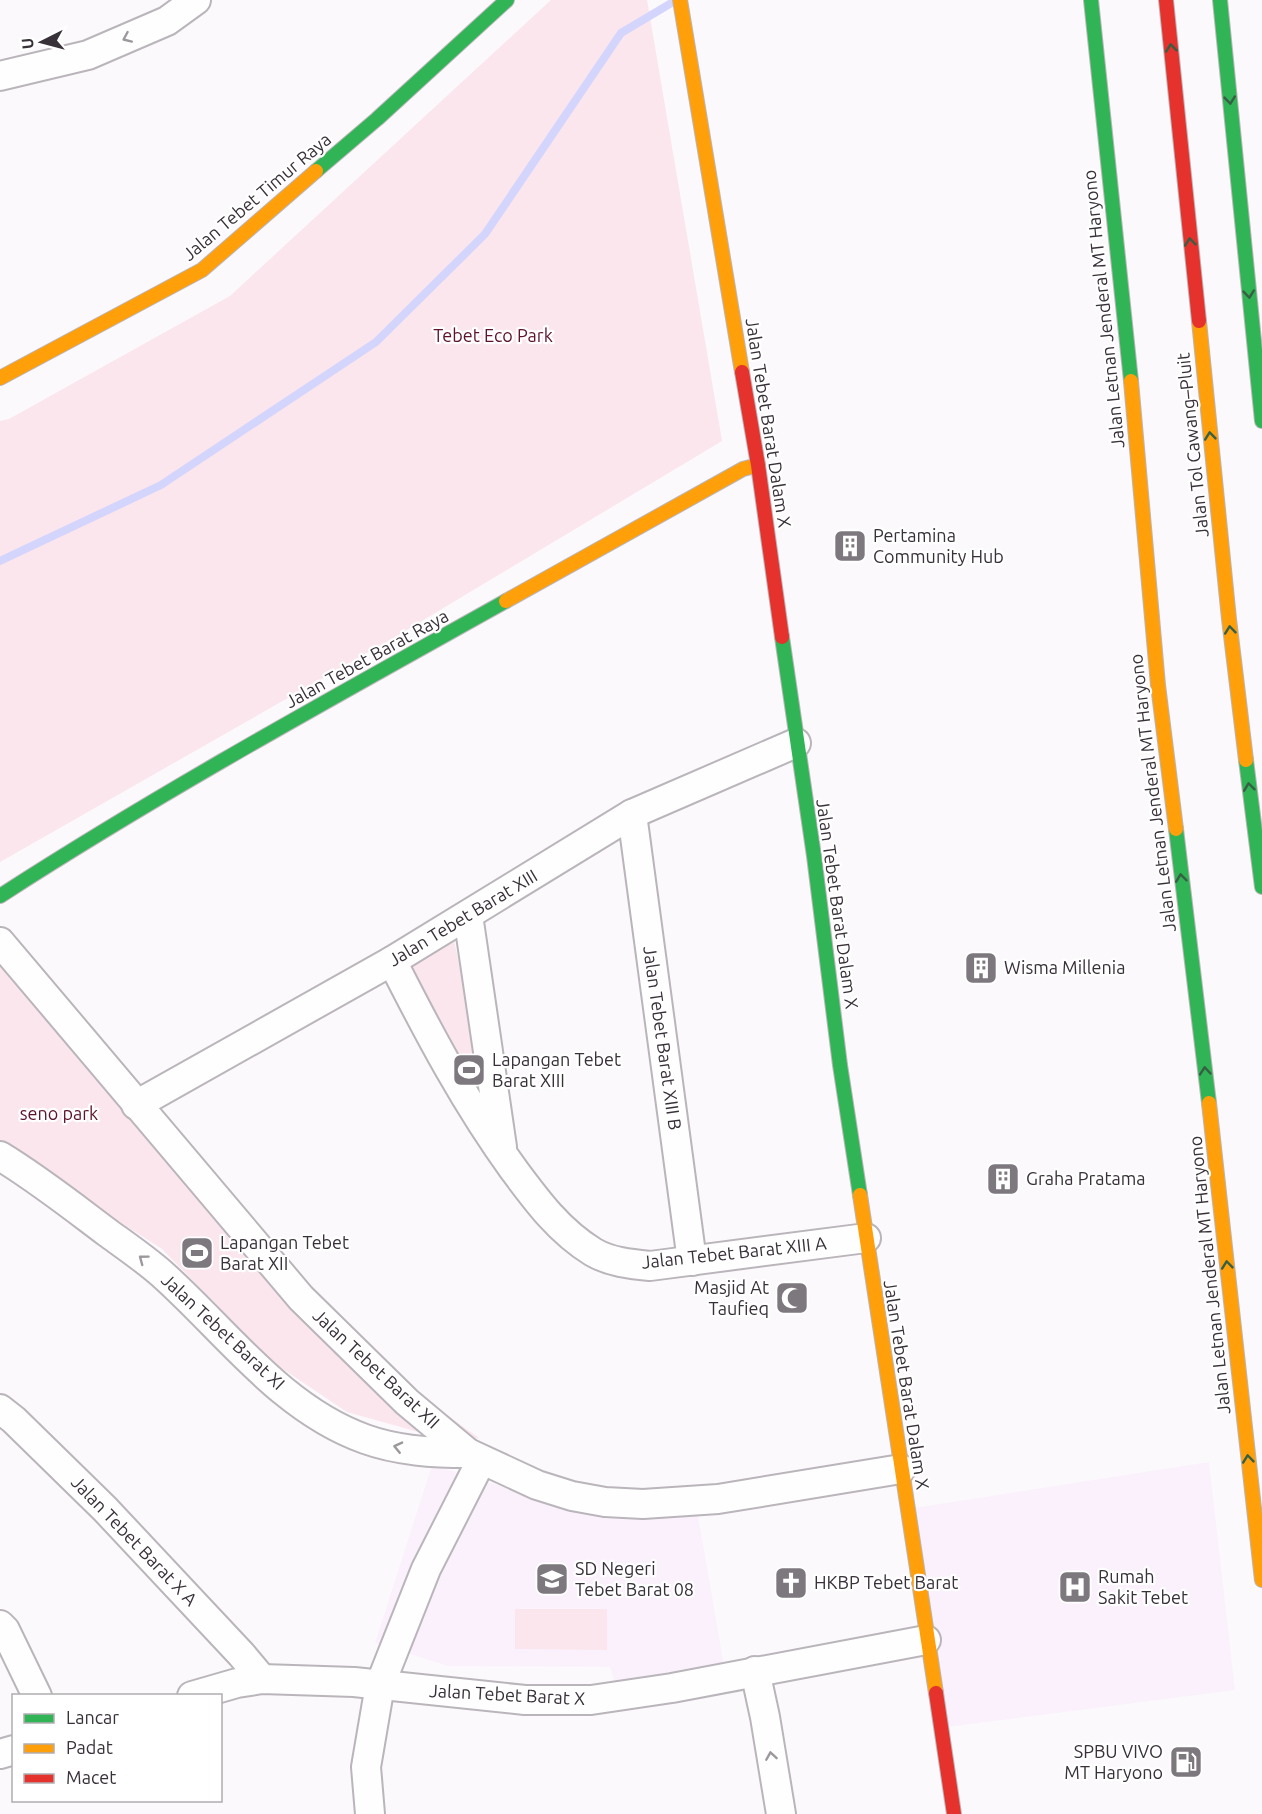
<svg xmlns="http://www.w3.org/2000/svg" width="1262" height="1814" viewBox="0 0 1262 1814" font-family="Ubuntu,sans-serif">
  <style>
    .built { fill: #fbf1fd }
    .green { fill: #fae6ec }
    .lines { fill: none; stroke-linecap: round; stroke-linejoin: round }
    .stream { stroke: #d4d5fd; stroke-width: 8 }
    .street-casing { stroke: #bab5ba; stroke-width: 32 }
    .fast-casing { stroke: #bab5ba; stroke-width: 16 }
    .slow-casing { stroke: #bab5ba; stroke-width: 16 }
    .jam-casing { stroke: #bab5ba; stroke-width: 16 }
    .street { stroke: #fefeff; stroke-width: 28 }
    .fast { stroke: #30b455; stroke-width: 14 }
    .slow { stroke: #ff9f0a; stroke-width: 14 }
    .jam { stroke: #e5322d; stroke-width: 14 }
    .oneway { stroke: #9c989c }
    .oneway2 { stroke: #365f43 }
    .labels { text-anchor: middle; stroke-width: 4.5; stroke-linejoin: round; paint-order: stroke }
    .street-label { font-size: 18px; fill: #39313a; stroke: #fff }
    .park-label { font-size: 18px; fill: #5d132d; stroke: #fff }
    .poi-label { font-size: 18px; fill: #39313a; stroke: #fff; text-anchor: start }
  </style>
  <rect width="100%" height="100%" fill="#fbf9fc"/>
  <g class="built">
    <polygon points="1209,1462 1235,1690 947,1727 914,1508"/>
    <polygon points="432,1465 594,1515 697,1510 725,1671 615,1683 610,1667 448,1666 375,1643"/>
  </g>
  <g class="green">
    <polygon points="551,0 647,0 722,441 395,637 0,862 0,421 9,419 230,296"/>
    <polygon points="454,940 470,1017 487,1123 408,969"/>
    <polygon points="0,963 336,1336 479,1438 454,1442 347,1412 274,1363 162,1249 0,1145"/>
    <polygon points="515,1609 607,1609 607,1650 515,1649"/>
  </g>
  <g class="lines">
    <polyline class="stream" points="0,561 161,485 376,342 485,234 621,33 673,2"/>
    <defs>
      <g id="street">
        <polyline points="0,76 88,55 167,21 196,0"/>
        <polyline points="632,814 692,1261"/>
        <polyline points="468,915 502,1147"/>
        <polyline points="0,942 301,1298 407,1402 468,1453 537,1485 572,1496 605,1502 643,1504 718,1499 901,1469"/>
        <path d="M392,961C429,1034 466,1104 514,1170C537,1201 559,1231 593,1252C610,1262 630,1264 650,1266L866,1238"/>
        <polyline points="136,1105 392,961 632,814 796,743"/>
        <path d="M0,1156C38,1179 72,1206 108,1233C126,1246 145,1259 162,1274C226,1331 281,1409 365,1439C398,1451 434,1453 468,1453"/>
        <polyline points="0,1409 14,1420 105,1509 241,1654 262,1679"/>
        <polyline points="0,1625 5,1630 37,1696"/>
        <polyline points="755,1671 765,1717 781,1814"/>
        <polyline points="192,1696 237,1683 262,1679 354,1682 525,1700 591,1700 672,1688 926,1640"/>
        <polyline points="0,1754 14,1750"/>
        <polyline points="370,1814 366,1767 380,1685 426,1569 481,1461"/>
      </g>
      <g id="fast">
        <polyline points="1091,0 1131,381"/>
        <polyline points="1220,0 1262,421"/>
        <polyline points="316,171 377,119 507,0"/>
        <polyline points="782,637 814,856 840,1065 860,1195"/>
        <polyline points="1246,760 1262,887"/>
        <polyline points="1176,829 1209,1103"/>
        <path d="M0,896C164,790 336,696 506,601"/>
      </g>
      <g id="slow">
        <polyline points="680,0 742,372"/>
        <polyline points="1199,321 1229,619 1246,760"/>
        <polyline points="0,378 202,270 316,171"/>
        <polyline points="1131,381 1158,685 1176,829"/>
        <polyline points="506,601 743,469 758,465"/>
        <polyline points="1209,1103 1262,1580"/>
        <polyline points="860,1195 936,1693"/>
      </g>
      <g id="jam">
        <polyline points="1166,0 1199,321"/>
        <polyline points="742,372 758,465 782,637"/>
        <polyline points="936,1693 954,1814"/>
      </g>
    </defs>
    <use href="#street" class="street-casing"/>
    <use href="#fast" class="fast-casing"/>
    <use href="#slow" class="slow-casing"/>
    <use href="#jam" class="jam-casing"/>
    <use href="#street" class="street"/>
    <use href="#fast" class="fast"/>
    <use href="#slow" class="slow"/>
    <use href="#jam" class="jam"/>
  </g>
  <defs><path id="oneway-chevron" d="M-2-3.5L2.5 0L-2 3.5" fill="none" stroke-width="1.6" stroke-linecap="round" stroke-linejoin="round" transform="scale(1.5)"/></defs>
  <g class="oneway">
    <use href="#oneway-chevron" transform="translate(127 38) rotate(156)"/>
    <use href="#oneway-chevron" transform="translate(143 1259) rotate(-143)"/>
    <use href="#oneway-chevron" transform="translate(398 1447) rotate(-167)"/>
    <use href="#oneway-chevron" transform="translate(771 1756) rotate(-99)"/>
  </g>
  <g class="oneway2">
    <use href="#oneway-chevron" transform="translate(1171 48) rotate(-96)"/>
    <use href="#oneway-chevron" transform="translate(1230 100) rotate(84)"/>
    <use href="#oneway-chevron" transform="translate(1190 242) rotate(-96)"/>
    <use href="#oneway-chevron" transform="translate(1249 294) rotate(84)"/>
    <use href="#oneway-chevron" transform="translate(1210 436) rotate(-96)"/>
    <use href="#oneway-chevron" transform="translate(1230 630) rotate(-96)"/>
    <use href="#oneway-chevron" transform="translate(1249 787) rotate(-97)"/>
    <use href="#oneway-chevron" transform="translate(1181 878) rotate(-97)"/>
    <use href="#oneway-chevron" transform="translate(1205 1071) rotate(-95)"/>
    <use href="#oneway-chevron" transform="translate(1227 1265) rotate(-96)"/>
    <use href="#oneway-chevron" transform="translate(1248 1459) rotate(-96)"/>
  </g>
  <defs>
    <symbol id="building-square" viewBox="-11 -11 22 22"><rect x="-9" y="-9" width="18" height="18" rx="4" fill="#7d777e" stroke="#fff"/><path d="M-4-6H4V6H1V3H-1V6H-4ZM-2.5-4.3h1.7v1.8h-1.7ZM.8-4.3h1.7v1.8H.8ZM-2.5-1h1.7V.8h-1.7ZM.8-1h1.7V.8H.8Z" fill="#fff"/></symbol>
    <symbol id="stadium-square" viewBox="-11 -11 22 22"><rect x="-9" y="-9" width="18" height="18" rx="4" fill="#7d777e" stroke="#fff"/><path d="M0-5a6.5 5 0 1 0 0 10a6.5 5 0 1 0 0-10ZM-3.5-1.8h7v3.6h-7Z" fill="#fff"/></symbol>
    <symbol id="mosque-square" viewBox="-11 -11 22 22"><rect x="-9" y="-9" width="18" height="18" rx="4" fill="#7d777e" stroke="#fff"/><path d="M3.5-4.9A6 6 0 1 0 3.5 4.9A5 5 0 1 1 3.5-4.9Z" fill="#fff"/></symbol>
    <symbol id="school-square" viewBox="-11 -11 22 22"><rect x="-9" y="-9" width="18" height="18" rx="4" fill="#7d777e" stroke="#fff"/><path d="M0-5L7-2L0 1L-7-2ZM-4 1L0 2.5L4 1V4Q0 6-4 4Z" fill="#fff"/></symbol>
    <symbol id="church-square" viewBox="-11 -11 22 22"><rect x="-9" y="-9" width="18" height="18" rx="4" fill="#7d777e" stroke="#fff"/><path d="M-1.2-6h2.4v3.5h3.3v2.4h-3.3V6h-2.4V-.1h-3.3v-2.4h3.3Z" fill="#fff"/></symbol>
    <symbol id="hospital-square" viewBox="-11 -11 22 22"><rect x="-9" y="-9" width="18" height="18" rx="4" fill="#7d777e" stroke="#fff"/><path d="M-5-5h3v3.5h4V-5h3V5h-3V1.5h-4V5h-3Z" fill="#fff"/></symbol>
    <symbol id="fuel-square" viewBox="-11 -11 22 22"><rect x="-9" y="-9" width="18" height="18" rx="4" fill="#7d777e" stroke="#fff"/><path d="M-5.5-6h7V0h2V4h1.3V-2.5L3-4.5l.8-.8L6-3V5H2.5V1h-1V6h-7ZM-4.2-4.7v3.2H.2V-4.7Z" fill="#fff"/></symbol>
  </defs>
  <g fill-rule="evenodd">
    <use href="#building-square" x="831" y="527" width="38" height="38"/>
    <use href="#building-square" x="962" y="949" width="38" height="38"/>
    <use href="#stadium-square" x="450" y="1051" width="38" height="38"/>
    <use href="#building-square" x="984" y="1160" width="38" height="38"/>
    <use href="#stadium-square" x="178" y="1234" width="38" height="38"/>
    <use href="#mosque-square" x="773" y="1279" width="38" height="38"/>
    <use href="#school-square" x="533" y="1560" width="38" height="38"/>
    <use href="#church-square" x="772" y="1564" width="38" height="38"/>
    <use href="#hospital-square" x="1056" y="1568" width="38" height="38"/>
    <use href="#fuel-square" x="1167" y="1743" width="38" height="38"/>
  </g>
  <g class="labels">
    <g class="street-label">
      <text transform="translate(257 197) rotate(-40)" y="6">Jalan Tebet Timur Raya</text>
      <text transform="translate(1104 309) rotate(-96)" y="6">Jalan Letnan Jenderal MT Haryono</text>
      <text transform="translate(768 423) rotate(81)" y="6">Jalan Tebet Barat Dalam X</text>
      <text transform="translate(1193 445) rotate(-96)" y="6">Jalan Tol Cawang–Pluit</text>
      <text transform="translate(367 659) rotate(-29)" y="6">Jalan Tebet Barat Raya</text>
      <text transform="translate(1153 793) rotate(-97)" y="6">Jalan Letnan Jenderal MT Haryono</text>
      <text transform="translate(837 904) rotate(82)" y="6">Jalan Tebet Barat Dalam X</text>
      <text transform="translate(463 918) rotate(-31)" y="6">Jalan Tebet Barat XIII</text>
      <text transform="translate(662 1038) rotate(82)" y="6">Jalan Tebet Barat XIII B</text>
      <text transform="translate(734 1253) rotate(-6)" y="6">Jalan Tebet Barat XIII A</text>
      <text transform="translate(1210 1275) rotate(-96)" y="6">Jalan Letnan Jenderal MT Haryono</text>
      <text transform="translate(223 1332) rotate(43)" y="6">Jalan Tebet Barat XI</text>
      <text transform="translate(376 1369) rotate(43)" y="6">Jalan Tebet Barat XII</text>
      <text transform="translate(906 1385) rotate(81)" y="6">Jalan Tebet Barat Dalam X</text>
      <text transform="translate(134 1541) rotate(46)" y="6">Jalan Tebet Barat X A</text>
      <text transform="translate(507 1695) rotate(3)" y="6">Jalan Tebet Barat X</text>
    </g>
    <g class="park-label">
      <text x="493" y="342">Tebet Eco Park</text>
      <text x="59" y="1120">seno park</text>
    </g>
    <g class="poi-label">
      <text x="873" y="542">Pertamina<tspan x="873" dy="21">Community Hub</tspan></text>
      <text x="1004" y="974">Wisma Millenia</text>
      <text x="492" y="1066">Lapangan Tebet<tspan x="492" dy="21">Barat XIII</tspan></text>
      <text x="1026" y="1185">Graha Pratama</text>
      <text x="220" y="1249">Lapangan Tebet<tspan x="220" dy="21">Barat XII</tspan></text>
      <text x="769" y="1294" text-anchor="end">Masjid At<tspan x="769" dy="21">Taufieq</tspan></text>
      <text x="575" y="1575">SD Negeri<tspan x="575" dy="21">Tebet Barat 08</tspan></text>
      <text x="1098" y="1583">Rumah<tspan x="1098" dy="21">Sakit Tebet</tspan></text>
      <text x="814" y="1589">HKBP Tebet Barat</text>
      <text x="1163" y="1758" text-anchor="end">SPBU VIVO<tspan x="1163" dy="21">MT Haryono</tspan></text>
    </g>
  </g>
  <rect x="12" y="1694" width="210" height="108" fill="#ffffff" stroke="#b0adb0" stroke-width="1.5"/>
  <rect x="24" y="1714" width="30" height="9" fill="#30b455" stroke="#b0adb0" stroke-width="1.5"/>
  <text x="66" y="1724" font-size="18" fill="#39313a">Lancar</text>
  <rect x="24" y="1744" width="30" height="9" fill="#ff9f0a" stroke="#b0adb0" stroke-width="1.5"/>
  <text x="66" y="1754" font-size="18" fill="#39313a">Padat</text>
  <rect x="24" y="1774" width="30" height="9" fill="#e5322d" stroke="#b0adb0" stroke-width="1.5"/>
  <text x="66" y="1784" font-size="18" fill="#39313a">Macet</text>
  <g transform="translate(42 42) rotate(264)" stroke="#ffffff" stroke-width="4.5" paint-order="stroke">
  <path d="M0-4.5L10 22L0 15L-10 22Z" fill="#39313a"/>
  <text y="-9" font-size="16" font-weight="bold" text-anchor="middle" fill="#39313a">U</text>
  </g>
</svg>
